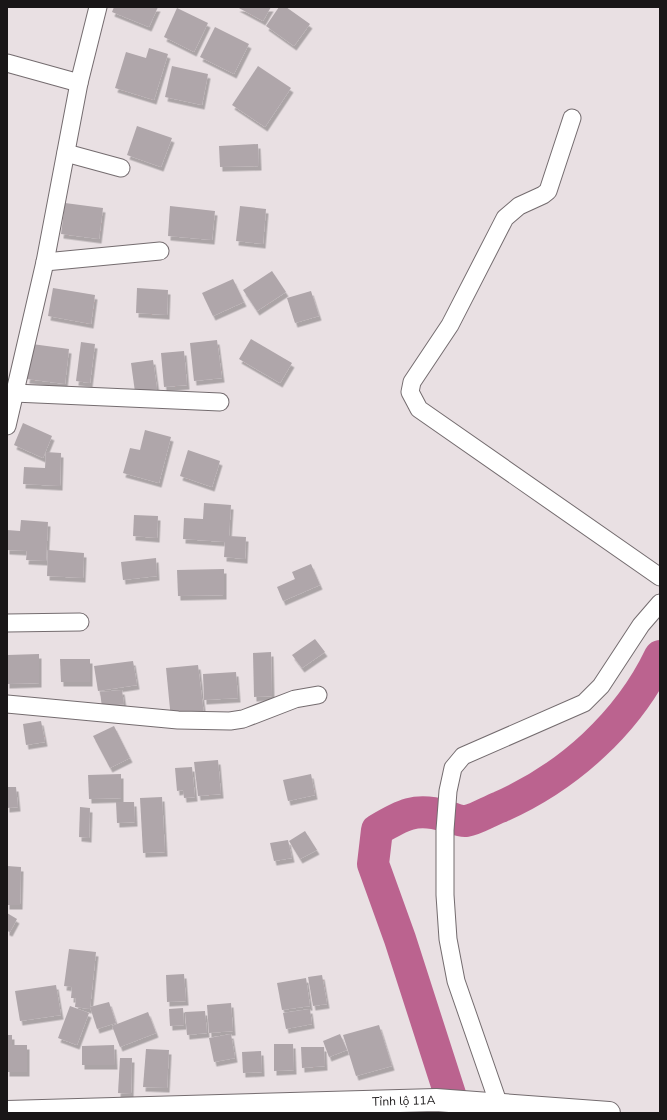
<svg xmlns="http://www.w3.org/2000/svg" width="667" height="1120" viewBox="0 0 667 1120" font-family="'Nunito Sans',sans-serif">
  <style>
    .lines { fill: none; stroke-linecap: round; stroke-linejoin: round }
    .river { stroke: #bb638f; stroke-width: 32 }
    .building { fill: #afa6aa; filter: url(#shadow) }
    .street-casing { stroke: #746c6f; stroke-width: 19 }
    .secondary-casing { stroke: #746c6f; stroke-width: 24 }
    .street { stroke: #fff; stroke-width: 17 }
    .secondary { stroke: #fff; stroke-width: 22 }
    .labels { text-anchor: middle; stroke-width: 3; stroke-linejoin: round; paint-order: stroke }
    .street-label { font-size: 12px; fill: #191617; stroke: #fff }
  </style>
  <defs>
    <filter id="shadow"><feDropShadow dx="2.5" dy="4.5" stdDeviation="0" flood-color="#0004"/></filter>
  </defs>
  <rect width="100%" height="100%" fill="#e9e0e3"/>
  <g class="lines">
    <path class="river" d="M456,1113L400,939L373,864L377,830C402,815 416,807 445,816C451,817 460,822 466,821C477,819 489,811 500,807C568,777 628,723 660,656"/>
  </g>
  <g class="building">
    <polygon points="114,7 158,7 149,27 112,12"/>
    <polygon points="237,7 271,7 263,21"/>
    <polygon points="279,7 286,7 310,24 294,46 266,26"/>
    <polygon points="177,8 208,23 194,52 164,37"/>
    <polygon points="215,27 249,44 234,74 200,57"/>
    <polygon points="149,48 168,54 154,100 115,88 126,52 146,58"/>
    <polygon points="172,66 208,74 202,105 165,97"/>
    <polygon points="258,66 291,88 265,127 232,105"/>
    <polygon points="137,126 172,138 161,167 127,155"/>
    <polygon points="258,144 259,166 220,167 219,146"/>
    <polygon points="65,203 103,208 99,239 61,234"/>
    <polygon points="170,206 215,211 212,240 168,236"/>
    <polygon points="240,206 266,209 263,244 236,241"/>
    <polygon points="272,271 286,292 257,311 243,290"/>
    <polygon points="233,279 244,302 213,316 202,293"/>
    <polygon points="53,288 95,295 91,324 48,316"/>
    <polygon points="137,288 168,290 167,315 136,313"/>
    <polygon points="311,291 319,316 295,323 287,298"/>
    <polygon points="251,339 292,363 280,383 239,359"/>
    <polygon points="217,340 222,378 194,381 190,343"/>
    <polygon points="81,342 95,344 90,383 76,381"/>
    <polygon points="32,344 69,349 65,384 27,379"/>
    <polygon points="184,351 187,385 164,387 161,353"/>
    <polygon points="153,360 157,389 135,392 131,363"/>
    <polygon points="23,423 52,436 43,458 14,445"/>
    <polygon points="145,430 171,437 159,483 123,473 130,448 140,450"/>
    <polygon points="188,450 220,461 212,487 180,476"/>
    <polygon points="46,452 61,453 60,486 23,484 24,467 45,468"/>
    <polygon points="204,503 231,505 229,536 246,537 245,559 224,557 225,542 183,539 184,518 203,519"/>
    <polygon points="134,515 158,516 157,538 133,536"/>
    <polygon points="21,520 48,522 46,561 26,560 27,551 7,550 7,530 20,531"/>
    <polygon points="48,550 84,553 83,578 47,576"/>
    <polygon points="156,558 157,576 123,580 121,562"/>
    <polygon points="311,564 320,585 283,601 277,587 295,579 292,572"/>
    <polygon points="224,569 224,595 178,596 177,570"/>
    <polygon points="315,639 325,652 302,668 292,655"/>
    <polygon points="271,652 272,696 254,697 253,653"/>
    <polygon points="39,654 39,683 7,684 7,655"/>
    <polygon points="60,659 90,659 90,682 61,682"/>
    <polygon points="133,661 137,685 98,691 94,666"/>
    <polygon points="198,665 204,715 171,719 166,668"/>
    <polygon points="236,672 238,698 204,700 203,674"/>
    <polygon points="122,690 124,704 102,707 100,692"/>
    <polygon points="41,721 45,742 26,745 23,724"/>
    <polygon points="114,726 130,758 110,768 93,736"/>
    <polygon points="218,760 221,794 198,796 194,762"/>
    <polygon points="192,767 195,797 184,798 183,790 177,791 175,768"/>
    <polygon points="121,774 121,798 89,799 88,775"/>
    <polygon points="311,774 315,795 288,801 283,780"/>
    <polygon points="7,787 16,787 18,807 7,808"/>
    <polygon points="162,797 165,852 143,853 140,798"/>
    <polygon points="116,802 134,802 135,822 117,823"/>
    <polygon points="80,807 90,808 89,838 79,837"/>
    <polygon points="305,831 317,850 300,859 289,841"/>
    <polygon points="288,840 292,858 274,861 270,843"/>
    <polygon points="7,866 21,867 20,905 7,905"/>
    <polygon points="7,913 17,919 10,932 7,931"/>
    <polygon points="69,949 96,952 90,1009 75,1007 76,998 71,998 72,987 64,986"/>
    <polygon points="184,974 186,1001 167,1002 166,975"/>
    <polygon points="322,975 327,1004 313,1006 308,977"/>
    <polygon points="306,978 310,1006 282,1010 277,983"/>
    <polygon points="56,985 61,1015 20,1021 15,991"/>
    <polygon points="109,1002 116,1023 97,1029 90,1007"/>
    <polygon points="231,1003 233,1031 209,1033 207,1005"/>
    <polygon points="70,1006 89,1013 77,1045 58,1038"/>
    <polygon points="183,1008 184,1025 170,1026 169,1009"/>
    <polygon points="310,1009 312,1024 286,1029 283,1013"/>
    <polygon points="205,1011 207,1033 187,1035 185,1012"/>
    <polygon points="148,1012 156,1033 120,1047 112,1026"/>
    <polygon points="379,1025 392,1066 356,1076 343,1035"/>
    <polygon points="231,1034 235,1058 214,1062 209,1038"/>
    <polygon points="340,1034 347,1050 329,1057 323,1041"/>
    <polygon points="7,1035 12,1035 12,1045 27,1045 27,1072 7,1072"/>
    <polygon points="274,1044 293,1044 294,1070 274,1071"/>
    <polygon points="114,1045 115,1065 82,1065 82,1046"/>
    <polygon points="301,1047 324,1047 325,1066 302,1068"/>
    <polygon points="146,1049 169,1050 167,1088 143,1087"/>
    <polygon points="261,1051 262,1072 243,1073 242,1052"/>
    <polygon points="120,1058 132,1058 131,1094 118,1093"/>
  </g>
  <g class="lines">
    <defs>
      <g id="street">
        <polyline points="7,63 79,83"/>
        <polyline points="572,118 548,191 543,195 519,206 505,218 450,325 412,382 410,392 419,409 660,577"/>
        <polyline points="66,153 121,168"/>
        <polyline points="45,262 160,251"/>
        <polyline points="14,393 220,402"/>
        <polyline points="7,426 45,262 79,83 98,7"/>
        <polyline points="7,623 80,622"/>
        <polyline points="7,704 178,720 230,721 243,719 295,699 318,695"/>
        <polyline points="499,1105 456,981 448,939 445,895 445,830 448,791 453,768 463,756 584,703 601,686 641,625 660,603"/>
      </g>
      <g id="secondary">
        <path id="s1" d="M7,1112L436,1100L609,1113"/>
      </g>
    </defs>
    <use href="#street" class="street-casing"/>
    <use href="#secondary" class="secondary-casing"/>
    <use href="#street" class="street"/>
    <use href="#secondary" class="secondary"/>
  </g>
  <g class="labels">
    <g class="street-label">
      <text dy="4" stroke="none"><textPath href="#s1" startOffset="397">Tỉnh lộ 11A</textPath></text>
    </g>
  </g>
  <rect width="667" height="1120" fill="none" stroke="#191617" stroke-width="16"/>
</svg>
